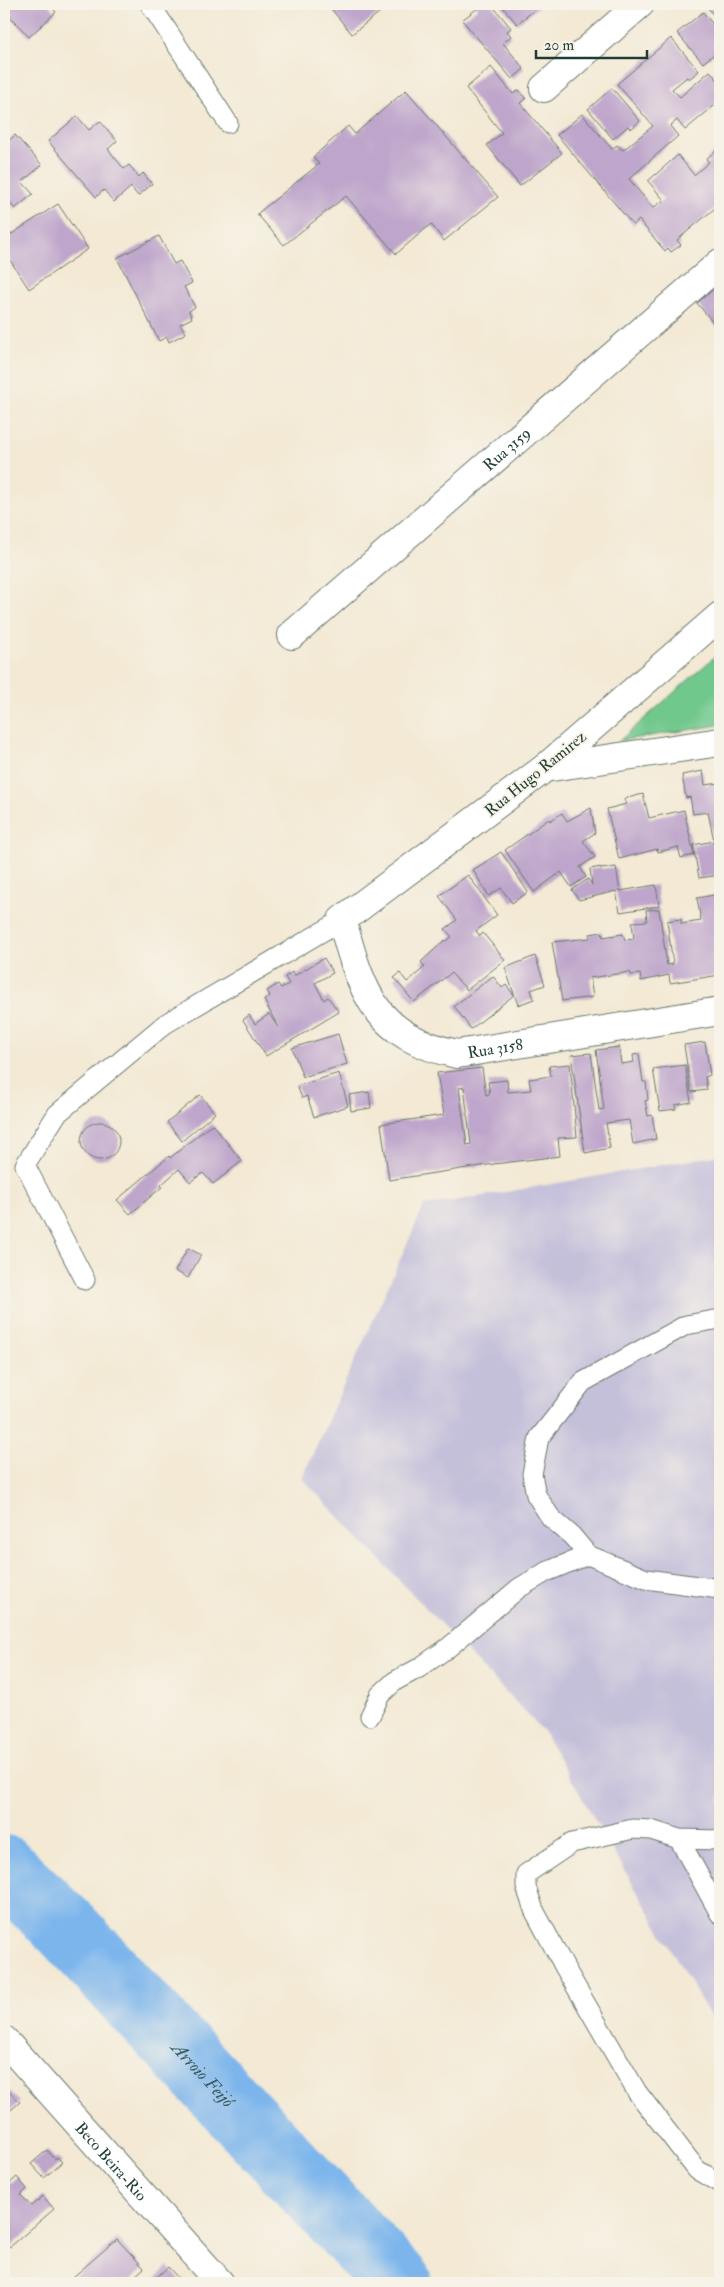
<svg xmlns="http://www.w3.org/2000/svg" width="724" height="2287" viewBox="0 0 724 2287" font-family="'IM FELL Double Pica',serif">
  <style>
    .industrial { fill: #c5c0da }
    .green { fill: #71c88d; stroke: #488260 }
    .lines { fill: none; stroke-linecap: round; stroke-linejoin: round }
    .river { stroke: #7cb5ec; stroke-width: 68 }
    .building { fill: #bea5cb; fill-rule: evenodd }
    .lane-casing { stroke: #69796c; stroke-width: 21 }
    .street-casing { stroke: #69796c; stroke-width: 30 }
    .lane { stroke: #fff; stroke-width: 19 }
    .street { stroke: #fff; stroke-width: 28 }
    .labels { text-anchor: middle; stroke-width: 4; stroke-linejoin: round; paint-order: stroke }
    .street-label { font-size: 16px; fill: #1f3d34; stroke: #f7f3e8 }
    .water-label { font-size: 18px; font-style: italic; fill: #365b62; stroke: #f7f3e8 }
  </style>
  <rect width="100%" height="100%" fill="#f7f3e8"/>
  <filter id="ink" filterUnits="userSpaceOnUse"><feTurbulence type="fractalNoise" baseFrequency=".02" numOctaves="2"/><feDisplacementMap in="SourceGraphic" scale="10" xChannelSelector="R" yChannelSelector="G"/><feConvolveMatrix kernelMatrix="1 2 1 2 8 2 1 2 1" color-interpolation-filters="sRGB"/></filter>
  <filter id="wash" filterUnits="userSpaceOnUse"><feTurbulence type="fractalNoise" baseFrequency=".0096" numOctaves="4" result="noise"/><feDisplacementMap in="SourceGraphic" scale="20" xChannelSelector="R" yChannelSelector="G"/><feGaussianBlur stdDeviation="1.12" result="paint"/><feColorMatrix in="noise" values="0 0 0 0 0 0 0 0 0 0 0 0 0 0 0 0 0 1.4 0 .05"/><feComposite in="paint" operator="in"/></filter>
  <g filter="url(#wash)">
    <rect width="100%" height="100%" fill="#f3e9d4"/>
    <polygon class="industrial" points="720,1155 720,2033 543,1731 302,1478 424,1206"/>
    <polygon class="green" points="720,652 720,725 619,741"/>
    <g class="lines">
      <path class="river" id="s1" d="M4,1869L67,1929L398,2283"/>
    </g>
    <g id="blocks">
      <g class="building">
        <polygon points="4,4 48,4 56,12 29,37 4,10"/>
        <polygon points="327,4 373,4 380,12 352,34"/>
        <polygon points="474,4 491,4 511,28 507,31 511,36 503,43 524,69 512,79 462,20 478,8"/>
        <polygon points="500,4 542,4 517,24"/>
        <polygon points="713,4 720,4 720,23 708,8"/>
        <polygon points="703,12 720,33 720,53 718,51 703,63 677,33"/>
        <polygon points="671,38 699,71 689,79 687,77 672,89 680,97 710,71 720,83 720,101 685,130 677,120 670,126 678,136 629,179 653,208 664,200 648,181 678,155 694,175 709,162 706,159 718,149 720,153 720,204 677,240 681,245 671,252 668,248 665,251 639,220 633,225 557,135 582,114 612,149 617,145 623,150 653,126 617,84"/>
        <polygon points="491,67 513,94 519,90 526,99 520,103 562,153 520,186 487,145 502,133 466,88"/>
        <polygon points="612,88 640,121 631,129 628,126 613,139 588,109"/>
        <polygon points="406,90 498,197 444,241 431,224 396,254 346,196 284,245 257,214 319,164 313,157 348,126 355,134"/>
        <polygon points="77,116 89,130 100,121 117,141 108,149 124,169 129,165 139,177 143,173 152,184 138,196 131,187 114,202 104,190 96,197 48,141"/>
        <polygon points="15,135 42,165 22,182 33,194 15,209 4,196 4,145"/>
        <polygon points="58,204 88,249 29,289 4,251 4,239"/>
        <polygon points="159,236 174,264 180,261 192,283 184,287 195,307 189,311 192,318 180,324 186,333 169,342 167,337 159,341 117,258"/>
        <polygon points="720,284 720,331 697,303"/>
        <polygon points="703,771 705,785 720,783 720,875 699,878 693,845 714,841 708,812 693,814 690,797 686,798 682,775"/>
        <polygon points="643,794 649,818 684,810 694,855 681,858 678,847 658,852 657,849 619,859 607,809 626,804 624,799"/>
        <polygon points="591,808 595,833 583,841 595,857 580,867 586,877 571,887 561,872 534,892 505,850 549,819 550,821 562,813 567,821"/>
        <polygon points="501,852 528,892 512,903 501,888 489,896 473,870"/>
        <polygon points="601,867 601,869 616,867 620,891 656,885 659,906 620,912 616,891 579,900 572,890 588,879 592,885 590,869"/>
        <polygon points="468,875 497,915 476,931 480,936 483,933 505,960 467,990 451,973 414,1002 394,978 400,973 407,982 425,967 421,962 445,940 446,941 452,937 445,929 457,920 439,896"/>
        <polygon points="720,894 720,975 670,983 669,975 641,981 640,974 631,975 630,972 590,978 593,997 562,1001 552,942 590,938 590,934 602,932 603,937 623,934 625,940 634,939 632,922 647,921 646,910 659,909 667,965 673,964 667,921 681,919 681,924 701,921 697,898"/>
        <polygon points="535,956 545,985 531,990 534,999 518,1005 505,968"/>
        <polygon points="324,958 333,973 315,983 324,1000 328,997 339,1012 266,1056 243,1020 249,1015 255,1024 269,1014 278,1027 264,1000 270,996 267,991 278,984 281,988 289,984 285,977 292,972 294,976"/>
        <polygon points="493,976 502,988 506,985 514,995 471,1029 454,1006"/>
        <polygon points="338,1034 347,1064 303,1077 292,1048"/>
        <polygon points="705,1042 710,1075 705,1077 707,1090 691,1092 684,1045"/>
        <polygon points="619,1047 621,1064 634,1062 633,1055 639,1054 643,1082 646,1082 648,1100 645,1101 648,1116 652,1115 656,1139 633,1144 629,1120 606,1123 610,1148 585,1153 571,1055 591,1053 599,1110 604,1109 596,1050"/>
        <path d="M570,1064L577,1137L558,1138L560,1156L494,1164L389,1180L381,1124L444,1115L437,1073L482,1068L486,1095L490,1094L488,1082L507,1080L508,1092L531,1090L529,1079L551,1076L549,1066ZM464,1087L471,1144L467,1145L459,1088Z"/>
        <polygon points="685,1065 691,1102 675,1105 676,1109 660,1111 653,1069"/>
        <polygon points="339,1073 348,1106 314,1117 307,1096 302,1098 297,1086"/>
        <polygon points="369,1092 371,1108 351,1111 349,1095"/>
        <polygon points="200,1095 215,1113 182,1141 167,1122"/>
        <circle cx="100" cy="1141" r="19"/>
        <polygon points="212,1124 242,1161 213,1184 203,1173 190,1182 179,1169 161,1185 162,1187 130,1214 117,1200 169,1156 170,1158"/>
        <polygon points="188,1248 201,1255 188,1278 175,1271"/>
        <polygon points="4,2087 20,2102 4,2116"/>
        <polygon points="47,2150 55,2159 57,2157 62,2162 44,2178 31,2164"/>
        <polygon points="17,2177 27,2189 21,2195 31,2206 43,2196 54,2209 10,2247 4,2240 4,2188"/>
        <polygon points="117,2239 144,2268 127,2283 66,2283"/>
        <polygon points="168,2267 183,2283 150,2283"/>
      </g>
    </g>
  </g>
  <g filter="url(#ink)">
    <use href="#blocks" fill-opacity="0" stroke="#69796c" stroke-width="1"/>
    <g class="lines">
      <defs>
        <g id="lane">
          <polyline points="150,4 228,123"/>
          <polyline points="85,1280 25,1165 57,1114 165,1024 342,920"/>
          <polyline points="720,1319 686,1325 583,1382 539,1438 532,1474 536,1495 551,1518 572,1536 588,1555 646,1579 720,1589"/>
          <polyline points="370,1716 380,1695 395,1681 419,1668 449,1647 519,1588 546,1572 588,1555"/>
          <polyline points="679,1839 720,1914"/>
          <polyline points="720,1840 679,1839 651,1830 633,1829 572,1843 526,1874 526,1887 534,1910 565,1968 637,2092 697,2170 720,2183"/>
        </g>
        <g id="street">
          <polyline points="544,88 640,4"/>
          <path id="s2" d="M720,616L545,768L342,920C362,994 376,1037 457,1054L720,1011"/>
          <path id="s3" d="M292,635L720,263"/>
          <polyline points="545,768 720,742"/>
          <path id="s4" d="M4,2040L220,2283"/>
        </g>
      </defs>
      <use href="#lane" class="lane-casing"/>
      <use href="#street" class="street-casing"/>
      <use href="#lane" class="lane"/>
      <use href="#street" class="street"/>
    </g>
  </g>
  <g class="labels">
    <g class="street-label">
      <text dy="6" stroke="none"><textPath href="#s3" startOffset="284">Rua 3159</textPath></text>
      <text transform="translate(535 773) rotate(-39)" y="6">Rua Hugo Ramirez</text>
      <text dy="6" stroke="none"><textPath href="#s2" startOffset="714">Rua 3158</textPath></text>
      <text dy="6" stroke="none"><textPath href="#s4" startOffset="162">Beco Beira-Rio</textPath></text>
    </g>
    <g class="water-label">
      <text dy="6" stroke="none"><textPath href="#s1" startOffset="286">Arroio Feijó</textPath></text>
    </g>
  </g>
  <rect width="724" height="2287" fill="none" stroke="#f7f3e8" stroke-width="20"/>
  <path d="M536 50v8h111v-8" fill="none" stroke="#1f3d34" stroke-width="2.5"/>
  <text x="544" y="50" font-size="15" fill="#1f3d34" stroke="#f7f3e8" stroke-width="4" paint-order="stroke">20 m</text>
</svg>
